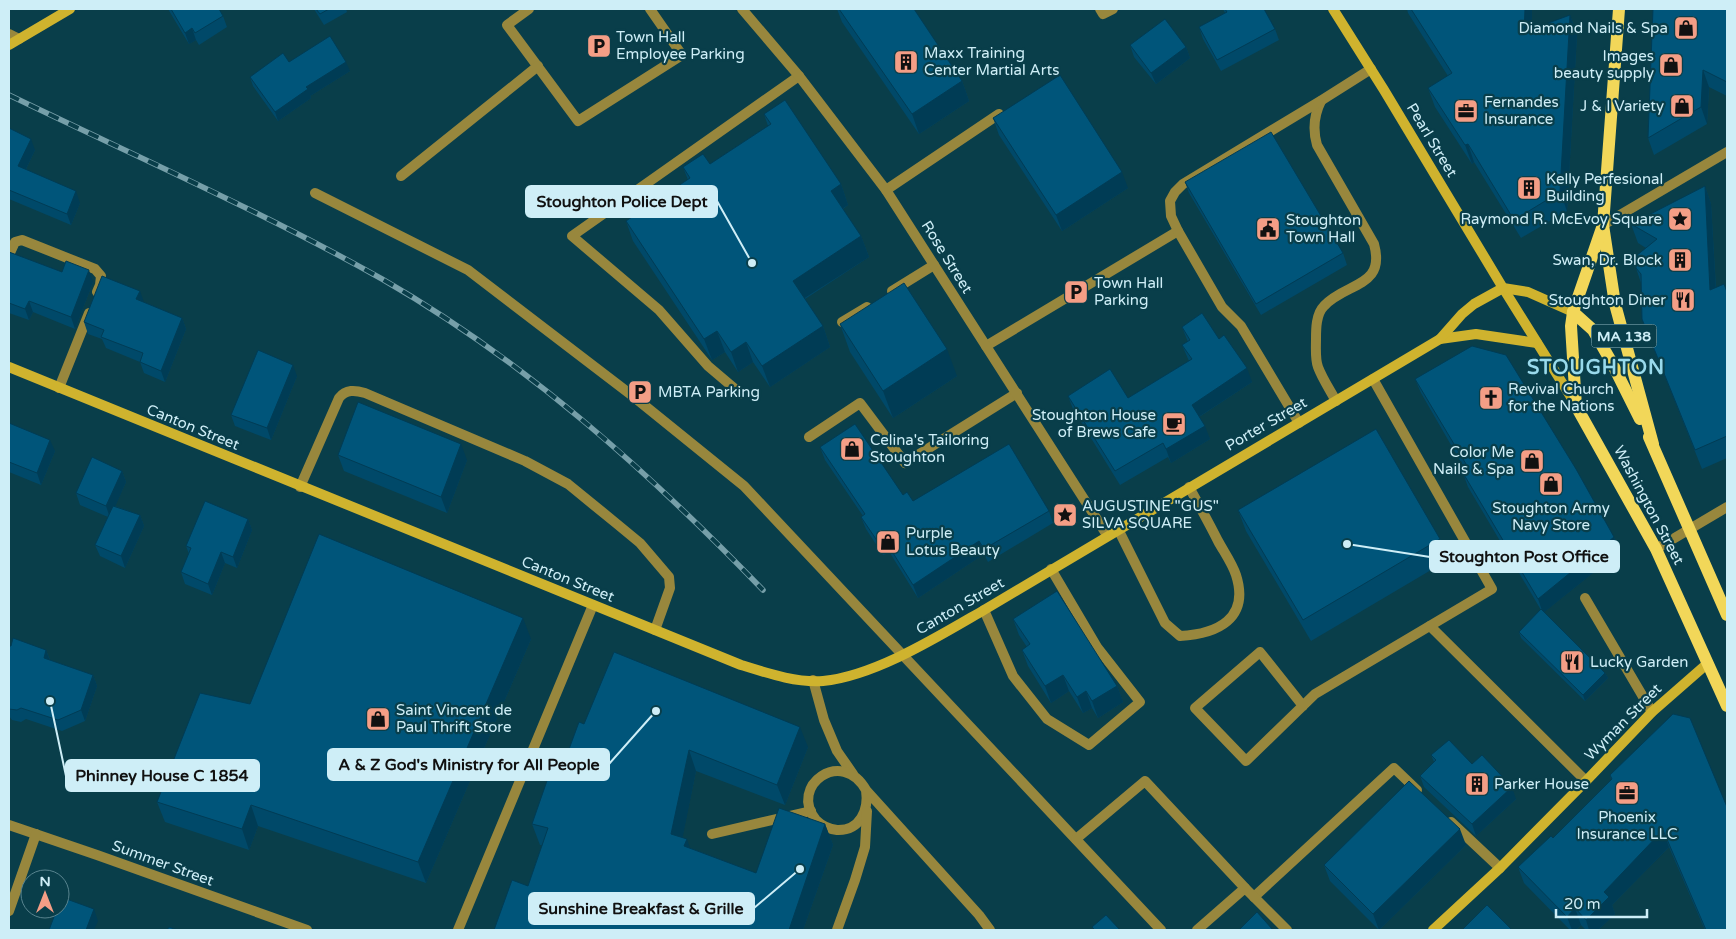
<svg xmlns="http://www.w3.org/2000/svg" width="1736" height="939" viewBox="0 0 1736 939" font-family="'Varela Round',sans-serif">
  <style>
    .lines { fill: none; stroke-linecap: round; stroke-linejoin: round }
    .lane { stroke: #98873d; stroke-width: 10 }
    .street { stroke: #98873d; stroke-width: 10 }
    .secondary { stroke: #cfb32e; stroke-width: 10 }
    .primary { stroke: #f2d759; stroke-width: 12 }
    .rail-casing { stroke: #769fa9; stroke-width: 5.5 }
    .rail { stroke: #093e4a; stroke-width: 4; stroke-dasharray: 11; stroke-linecap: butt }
    .wall { fill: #004969 }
    .shaded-wall { fill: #003c55 }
    .building { fill: #00557a; stroke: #003c55 }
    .labels { text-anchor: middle; stroke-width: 4.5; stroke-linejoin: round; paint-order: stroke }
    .shield { fill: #093e4a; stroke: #93b9c3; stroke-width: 1 }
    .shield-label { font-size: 14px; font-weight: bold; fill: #ceeef7 }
    .poi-label { font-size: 15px; fill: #ceeef7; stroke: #093e4a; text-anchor: start }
    .street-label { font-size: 15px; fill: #ceeef7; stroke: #093e4a }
    .district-label { font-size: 20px; font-weight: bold; letter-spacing: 1px; fill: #99daec; stroke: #093e4a }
    .leader { fill: none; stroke: #ceeef7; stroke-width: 2 }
    .callout-dot { fill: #ceeef7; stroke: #093e4a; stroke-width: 2 }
    .callout { fill: #ceeef7; stroke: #ceeef7; stroke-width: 2 }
    .callout-label { font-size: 16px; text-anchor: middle; font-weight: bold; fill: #111 }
  </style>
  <rect width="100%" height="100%" fill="#093e4a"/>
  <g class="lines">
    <g class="lane">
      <polyline points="529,9 507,25 578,121 682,55 650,9"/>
      <polyline points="1100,9 1103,14 1113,9"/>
      <path d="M1321,101C1314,115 1313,131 1317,145L1374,244C1386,288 1346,282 1324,306C1316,314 1316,329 1316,339C1316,348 1315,359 1318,367C1322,378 1330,390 1336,401"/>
      <polyline points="401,176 538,66"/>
      <polyline points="886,190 999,114"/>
      <polyline points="315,193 468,270 634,397 744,486 1161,930"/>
      <polyline points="9,255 15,242 22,240 95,269 101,276 100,285 97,292"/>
      <polyline points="892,291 934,265"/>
      <polyline points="842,322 867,307"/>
      <polyline points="986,346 1178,231"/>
      <polyline points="59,388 89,313"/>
      <polyline points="741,394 708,366 659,310 572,236 799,76"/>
      <polyline points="1299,423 1241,326 1222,307 1178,231 1171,216 1170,201 1175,192 1183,184 1322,100 1371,69"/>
      <polyline points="809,437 860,403 905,463 1017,393"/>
      <path d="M300,487L339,398C346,389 355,390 365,393L525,461L568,484L617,524L640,543L669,577L670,588L655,630"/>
      <path d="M1118,529L1165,623L1180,636C1217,634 1250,619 1236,575C1232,563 1224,552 1218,541C1209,523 1199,505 1189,487"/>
      <polyline points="1585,598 1652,712"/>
      <polyline points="984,610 1013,676 1047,719 1089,745 1140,702 1097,647 1051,569"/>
      <polyline points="1430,626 1586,781"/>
      <polyline points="813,680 824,720 837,751 853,774"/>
      <polyline points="1303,706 1260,652 1195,708 1246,761 1315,694 1492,589 1373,379"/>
      <path d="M866,790C869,810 860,831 837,830C829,829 821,825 816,820C788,786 842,747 866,790L979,915L990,930"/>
      <polyline points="1451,822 1500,868"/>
      <polyline points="712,834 811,811"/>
      <polyline points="1076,839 1145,781 1245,888"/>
      <polyline points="1254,897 1394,768 1417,790"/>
      <polyline points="458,930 593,605"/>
      <polyline points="837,930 855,880 865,847 867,811"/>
      <polyline points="1197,930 1245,888 1287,930"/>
    </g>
    <g class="street">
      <polyline points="742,9 799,76 886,190 1107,535"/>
      <polyline points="9,34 19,39"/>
      <polyline points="1603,225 1727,152"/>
      <polyline points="1656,549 1727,507"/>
      <polyline points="9,825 97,855 307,930"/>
      <polyline points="9,911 36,834"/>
    </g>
    <g class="secondary">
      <polyline points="1333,9 1384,90 1503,288 1576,405"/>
      <polyline points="9,45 70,9"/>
      <polyline points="1503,288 1528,292 1573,312"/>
      <polyline points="1440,339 1476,334 1537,343"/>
      <path d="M9,367L741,665C767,673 796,683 823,681C875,676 939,636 984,610L1440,339L1462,314L1474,304L1503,288"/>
      <polyline points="1433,930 1500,868 1586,781 1652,712 1708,663"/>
    </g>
    <g class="primary">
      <polyline points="1619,9 1603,225 1615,304 1653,444"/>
      <polyline points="1603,225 1573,312 1571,326 1576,406 1656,549 1727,706"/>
      <polyline points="1573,312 1593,330 1612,363 1640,419"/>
      <polyline points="1649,437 1727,615"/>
    </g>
    <defs>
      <path id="rail" d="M9,95C133,155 261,211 382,279C525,361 649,472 763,590"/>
    </defs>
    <use href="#rail" class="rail-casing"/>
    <use href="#rail" class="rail"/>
  </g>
  <g class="wall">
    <polygon points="168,9 219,9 223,16 227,27 199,45 196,40 189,44"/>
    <polygon points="314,9 346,9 347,12 324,25"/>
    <polygon points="837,9 914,9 962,81 969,101 919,134 842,22"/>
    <polygon points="1223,9 1264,9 1275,29 1279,40 1221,71 1203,39 1199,27 1225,13"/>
    <polygon points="1407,9 1532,9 1531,30 1570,15 1577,34 1567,211 1521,238 1474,162 1472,164 1435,107 1428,88 1448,76 1408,13"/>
    <polygon points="1727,9 1727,96 1709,87 1707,124 1654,155 1648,138"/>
    <polygon points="1130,45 1186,47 1190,58 1156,84 1134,57"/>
    <polygon points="289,62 350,71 310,96 311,98 278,121 253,86 250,77"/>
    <polygon points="764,114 841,184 848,205 843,209 861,236 869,257 805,299 823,326 830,347 770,387 753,362 738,372 725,352 712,360 633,241 626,221 688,180 683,167 710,164 768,126"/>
    <polygon points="993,118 1128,188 1062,231 999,135"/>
    <polygon points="9,128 35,150 26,169 80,203 71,225 9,199"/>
    <polygon points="1185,182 1343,253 1347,265 1261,315 1189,193"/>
    <polygon points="1705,186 1711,204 1716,288 1727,292 1727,458 1702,469 1642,319 1641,283 1636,268 1646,248 1638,243 1631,224"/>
    <polygon points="9,252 62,272 93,282 75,329 33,312 29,320 9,313"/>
    <polygon points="144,302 182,318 186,329 165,382 144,373 140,362 106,348 102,339 88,334 84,322"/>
    <polygon points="840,324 957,376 893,418 850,352"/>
    <polygon points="1182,327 1219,339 1252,382 1199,417 1210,439 1171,463 1168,457 1120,485 1073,409 1068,396 1128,398 1189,361 1182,345 1188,342"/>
    <polygon points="297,376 271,440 235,426 231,415"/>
    <polygon points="1415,379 1614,537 1619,552 1544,612 1605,673 1608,678 1585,701 1521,638 1519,632 1541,610 1468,487 1463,473 1466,471 1421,393"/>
    <polygon points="9,423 55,451 41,485 9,472"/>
    <polygon points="820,447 913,501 1049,511 1053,523 988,562 984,554 918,598 890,553 883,555 866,529 861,517 863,516 825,460"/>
    <polygon points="338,455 467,460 447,513 344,471"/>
    <polygon points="122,471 126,482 115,506 140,515 144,526 125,568 100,556 95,545 108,517 80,505 76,493"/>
    <polygon points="1238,510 1440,539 1448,560 1311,641 1246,531"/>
    <polygon points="248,519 252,530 237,568 225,563 212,595 185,584 181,572 189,554 186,546"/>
    <polygon points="1013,619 1117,686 1123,702 1098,718 1092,708 1083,713 1069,691 1051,703 1028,666 1022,650 1027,647 1019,635"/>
    <polygon points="531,639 426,883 258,826 249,850 165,822 157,802 250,704"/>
    <polygon points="9,646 46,650 50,660 93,675 97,686 85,721 62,731 26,719 21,722 12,720 9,716"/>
    <polygon points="1673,714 1727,930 1705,930 1669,847 1612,905 1615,914 1598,930 1586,930 1581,925 1576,930 1570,930 1524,883 1518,867 1553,838 1611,780 1610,775"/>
    <polygon points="584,724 808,747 785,805 696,771 682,838 690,848 756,873 825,824 833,845 803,930 528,886 542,845 540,845 532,824 558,779"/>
    <polygon points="1431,755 1516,799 1476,836 1424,787 1420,776 1434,762"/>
    <polygon points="1466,845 1379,930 1330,881 1324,865"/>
  </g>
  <g class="shaded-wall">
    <polygon points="1525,9 1532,9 1531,51 1524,32"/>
    <polygon points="1570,15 1577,34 1567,211 1560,192"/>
    <polygon points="192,28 196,40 189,44 185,33"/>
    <polygon points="1186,47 1190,58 1156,84 1151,73"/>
    <polygon points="346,62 350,71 310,96 311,98 278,121 275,112 306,87"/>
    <polygon points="1703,70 1709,87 1707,124 1701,107"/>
    <polygon points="962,81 969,101 919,134 912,114"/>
    <polygon points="31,139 35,150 22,177 18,166"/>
    <polygon points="1468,144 1474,162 1472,164 1465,145"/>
    <polygon points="1122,172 1128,188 1062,231 1056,215"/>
    <polygon points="841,184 848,205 839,211 831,191"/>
    <polygon points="1705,186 1711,204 1717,309 1710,290"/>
    <polygon points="76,191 80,203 71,225 67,214"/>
    <polygon points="861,236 869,257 800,301 793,281"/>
    <polygon points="89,270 93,282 75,329 71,317"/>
    <polygon points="140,291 144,302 136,299"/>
    <polygon points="29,301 33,312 29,320 25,309"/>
    <polygon points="182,318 186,329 165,382 161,371"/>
    <polygon points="823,326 830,347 770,387 762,366"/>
    <polygon points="717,331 725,352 712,360 704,339"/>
    <polygon points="746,342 753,362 738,372 731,352"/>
    <polygon points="947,349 957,376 893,418 883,391"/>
    <polygon points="293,365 297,376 271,440 267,428"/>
    <polygon points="1247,368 1252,382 1197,418 1192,405"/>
    <polygon points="1205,426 1210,439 1171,463 1166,449"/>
    <polygon points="50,440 55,451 41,485 37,473"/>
    <polygon points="461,444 467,460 447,513 441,497"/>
    <polygon points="122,471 126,482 110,518 106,506"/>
    <polygon points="140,515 144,526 125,568 121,556"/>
    <polygon points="248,519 252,530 237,568 233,557"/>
    <polygon points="1614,537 1619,552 1543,613 1538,599"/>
    <polygon points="979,541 984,554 918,598 913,585"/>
    <polygon points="221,552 225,563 212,595 208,584"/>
    <polygon points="523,618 531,639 426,883 418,862"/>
    <polygon points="46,650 50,661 44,658"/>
    <polygon points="1605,673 1608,678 1585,701 1583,695"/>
    <polygon points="93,675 97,686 85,721 81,710"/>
    <polygon points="1063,675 1069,691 1051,703 1045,686"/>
    <polygon points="1117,686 1123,702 1098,718 1092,701"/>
    <polygon points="1086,691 1092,708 1083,713 1077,697"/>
    <polygon points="800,727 808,747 785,805 777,785"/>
    <polygon points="689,750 696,771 679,855 671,834"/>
    <polygon points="1512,787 1516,799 1476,836 1472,824"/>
    <polygon points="251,805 258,826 249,850 242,829"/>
    <polygon points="825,824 833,845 803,930 789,930"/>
    <polygon points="1460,829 1466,845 1379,930 1373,914"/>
    <polygon points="1663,830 1669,847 1612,905 1615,914 1598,930 1589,930 1586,920 1604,892"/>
    <polygon points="687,839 694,860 684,846"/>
    <polygon points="1575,908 1581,925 1576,930 1572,930 1567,917"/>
    <polygon points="94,909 98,921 94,930 86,930"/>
  </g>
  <g class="building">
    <polygon points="171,9 219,9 223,16 195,33 192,28 185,33"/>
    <polygon points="316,9 329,9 320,14"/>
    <polygon points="839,9 914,9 962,81 912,114"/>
    <polygon points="1225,9 1264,9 1275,29 1217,60 1199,27 1227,12"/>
    <polygon points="1411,9 1525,9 1524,32 1570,15 1560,192 1514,220 1468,144 1465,145 1428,88 1452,73"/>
    <polygon points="1653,9 1727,9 1727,82 1703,70 1701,107 1648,138"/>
    <polygon points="1165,19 1186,47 1151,73 1130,45"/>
    <polygon points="330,36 346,62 306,87 308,89 275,112 250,77 283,53 289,62"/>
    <polygon points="1060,75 1122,172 1056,215 993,118"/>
    <polygon points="785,100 841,184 831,191 861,236 793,281 823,326 762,366 746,342 731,352 717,331 704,339 626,221 690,178 683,167 703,154 710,164 771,124 764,114"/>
    <polygon points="9,128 31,139 18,166 76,191 67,214 9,190"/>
    <polygon points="1271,132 1343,253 1256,304 1185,182"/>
    <polygon points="1705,186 1710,290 1724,284 1727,292 1727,436 1695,450 1642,319 1641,274 1636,268 1636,256 1657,239 1631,224"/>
    <polygon points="9,252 62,272 66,261 89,270 71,317 29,301 25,309 9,303"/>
    <polygon points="102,276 140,291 136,299 182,318 161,371 140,362 143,353 101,337 104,330 84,322"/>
    <polygon points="904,283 947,349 883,391 840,324"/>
    <polygon points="1202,313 1219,339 1224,335 1247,368 1192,405 1205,426 1166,449 1163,443 1115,471 1068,396 1110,369 1128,398 1192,359 1182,345 1190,340 1182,327"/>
    <polygon points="1472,346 1506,355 1576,469 1614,537 1538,599 1463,473 1469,469 1415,379"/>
    <polygon points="258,350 293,365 267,428 231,415"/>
    <polygon points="358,402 461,444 441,497 338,455"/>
    <polygon points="9,423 50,440 37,473 9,462"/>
    <polygon points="855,424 903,495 907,492 913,501 1009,444 1049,511 984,549 979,541 913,585 885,540 878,542 861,517 865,514 820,447"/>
    <polygon points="1376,429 1440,539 1303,620 1238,510"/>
    <polygon points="92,457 122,471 106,506 76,493"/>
    <polygon points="205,501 248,519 233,557 221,552 208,584 181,572 191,548 186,546"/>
    <polygon points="113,506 140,515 121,556 95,545"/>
    <polygon points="319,534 523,618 418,862 251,805 242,829 157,802 200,693 250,704"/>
    <polygon points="1057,591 1117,686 1092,701 1086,691 1077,697 1063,675 1045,686 1022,650 1030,644 1013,619"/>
    <polygon points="1541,609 1605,673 1583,695 1519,632"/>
    <polygon points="13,638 46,650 44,658 93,675 81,710 58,720 21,708 17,710 9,709 9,646 11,646"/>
    <polygon points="614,652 800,727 777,785 689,750 671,834 687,839 684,846 756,873 779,808 825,824 789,930 494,930 512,880 528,886 548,828 532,824 549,775 558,779 579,722 584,724"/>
    <polygon points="1673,714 1690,718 1727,807 1727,930 1706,930 1663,830 1604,892 1609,897 1586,920 1575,908 1567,917 1518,867 1551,836 1553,838 1612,779 1610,775"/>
    <polygon points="1449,740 1472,764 1482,755 1512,787 1472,824 1420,776 1436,760 1431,755"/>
    <polygon points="1409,781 1460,829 1373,914 1324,865"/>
    <polygon points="61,897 94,909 86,930 49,930 57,909 60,909 60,900"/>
    <polygon points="1487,905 1512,930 1462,930"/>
    <polygon points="1257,912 1273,930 1239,930"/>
    <polygon points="1106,915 1120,930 1095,930 1092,927"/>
    <polygon points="169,927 177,930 167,930"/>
  </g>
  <defs>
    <symbol id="shop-square" viewBox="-11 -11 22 22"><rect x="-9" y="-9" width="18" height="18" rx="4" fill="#f49e86" stroke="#093e4a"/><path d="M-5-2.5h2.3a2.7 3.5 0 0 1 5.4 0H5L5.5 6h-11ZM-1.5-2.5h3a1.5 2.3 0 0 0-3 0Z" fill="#111"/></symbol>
    <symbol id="parking-square" viewBox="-11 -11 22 22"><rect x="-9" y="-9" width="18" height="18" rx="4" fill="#f49e86" stroke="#093e4a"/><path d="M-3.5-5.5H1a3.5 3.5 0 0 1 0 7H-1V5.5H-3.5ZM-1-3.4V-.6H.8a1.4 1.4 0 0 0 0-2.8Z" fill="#111"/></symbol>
    <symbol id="building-square" viewBox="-11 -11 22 22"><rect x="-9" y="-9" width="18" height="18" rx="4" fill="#f49e86" stroke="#093e4a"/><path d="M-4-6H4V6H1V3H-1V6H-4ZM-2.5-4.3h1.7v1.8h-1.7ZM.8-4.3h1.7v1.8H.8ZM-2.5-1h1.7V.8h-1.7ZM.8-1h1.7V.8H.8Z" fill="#111"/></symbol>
    <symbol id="office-square" viewBox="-11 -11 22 22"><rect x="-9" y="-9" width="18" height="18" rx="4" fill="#f49e86" stroke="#093e4a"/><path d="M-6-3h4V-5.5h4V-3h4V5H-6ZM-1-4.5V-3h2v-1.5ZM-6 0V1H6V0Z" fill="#111"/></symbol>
    <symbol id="sight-square" viewBox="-11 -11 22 22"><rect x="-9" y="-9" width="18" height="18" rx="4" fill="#f49e86" stroke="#093e4a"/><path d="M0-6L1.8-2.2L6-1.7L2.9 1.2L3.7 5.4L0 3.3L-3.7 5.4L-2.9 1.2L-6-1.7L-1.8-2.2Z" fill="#111"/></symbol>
    <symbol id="civic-square" viewBox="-11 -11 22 22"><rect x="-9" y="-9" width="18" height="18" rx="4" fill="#f49e86" stroke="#093e4a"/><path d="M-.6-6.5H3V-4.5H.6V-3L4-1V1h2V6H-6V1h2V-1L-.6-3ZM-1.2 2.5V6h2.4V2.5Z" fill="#111"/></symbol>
    <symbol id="restaurant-square" viewBox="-11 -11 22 22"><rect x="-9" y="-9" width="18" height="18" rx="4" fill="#f49e86" stroke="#093e4a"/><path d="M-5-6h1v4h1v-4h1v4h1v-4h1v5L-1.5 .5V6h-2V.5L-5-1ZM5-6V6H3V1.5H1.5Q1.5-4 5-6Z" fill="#111"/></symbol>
    <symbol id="church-square" viewBox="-11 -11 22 22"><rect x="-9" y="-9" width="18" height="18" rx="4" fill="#f49e86" stroke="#093e4a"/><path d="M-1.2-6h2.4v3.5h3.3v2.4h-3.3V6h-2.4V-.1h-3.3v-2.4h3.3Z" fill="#111"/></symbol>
    <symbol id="cafe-square" viewBox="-11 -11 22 22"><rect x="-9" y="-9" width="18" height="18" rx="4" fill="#f49e86" stroke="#093e4a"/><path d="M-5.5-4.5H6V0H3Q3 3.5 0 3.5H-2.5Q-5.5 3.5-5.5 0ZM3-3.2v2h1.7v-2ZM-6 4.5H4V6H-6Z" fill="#111"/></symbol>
  </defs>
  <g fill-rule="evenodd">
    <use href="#shop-square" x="1672" y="14" width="28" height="28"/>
    <use href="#parking-square" x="585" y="32" width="28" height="28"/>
    <use href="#building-square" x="892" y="48" width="28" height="28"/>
    <use href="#shop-square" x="1657" y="51" width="28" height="28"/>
    <use href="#shop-square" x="1668" y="92" width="28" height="28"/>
    <use href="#office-square" x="1452" y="97" width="28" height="28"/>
    <use href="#building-square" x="1515" y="174" width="28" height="28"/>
    <use href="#sight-square" x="1666" y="205" width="28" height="28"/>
    <use href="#civic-square" x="1254" y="215" width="28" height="28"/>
    <use href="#building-square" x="1666" y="246" width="28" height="28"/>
    <use href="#parking-square" x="1062" y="278" width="28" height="28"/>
    <use href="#restaurant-square" x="1669" y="286" width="28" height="28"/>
    <use href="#parking-square" x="626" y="378" width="28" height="28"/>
    <use href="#church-square" x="1477" y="384" width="28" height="28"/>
    <use href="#cafe-square" x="1160" y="410" width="28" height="28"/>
    <use href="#shop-square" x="838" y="435" width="28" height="28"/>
    <use href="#shop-square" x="1518" y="447" width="28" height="28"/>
    <use href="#shop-square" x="1537" y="470" width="28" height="28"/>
    <use href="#sight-square" x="1051" y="501" width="28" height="28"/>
    <use href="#shop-square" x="874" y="528" width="28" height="28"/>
    <use href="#restaurant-square" x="1558" y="648" width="28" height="28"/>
    <use href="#shop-square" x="364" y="705" width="28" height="28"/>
    <use href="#building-square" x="1463" y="770" width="28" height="28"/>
    <use href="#office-square" x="1613" y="779" width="28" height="28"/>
  </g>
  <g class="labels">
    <rect class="shield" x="1591.5" y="324.5" width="65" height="23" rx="4"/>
    <g class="shield-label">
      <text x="1624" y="341">MA 138</text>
    </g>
    <g class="poi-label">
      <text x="1668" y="33" text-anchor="end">Diamond Nails &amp; Spa</text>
      <text x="616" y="42">Town Hall<tspan x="616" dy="17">Employee Parking</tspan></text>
      <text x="924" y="58">Maxx Training<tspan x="924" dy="17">Center Martial Arts</tspan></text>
      <text x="1654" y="61" text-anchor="end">Images<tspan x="1654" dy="17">beauty supply</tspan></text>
      <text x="1484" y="107">Fernandes<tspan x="1484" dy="17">Insurance</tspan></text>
      <text x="1664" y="111" text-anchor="end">J &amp; I Variety</text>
      <text x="1546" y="184">Kelly Perfesional<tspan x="1546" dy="17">Building</tspan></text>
      <text x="1662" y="224" text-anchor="end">Raymond R. McEvoy Square</text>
      <text x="1286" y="225">Stoughton<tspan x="1286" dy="17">Town Hall</tspan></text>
      <text x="1662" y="265" text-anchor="end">Swan, Dr. Block</text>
      <text x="1094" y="288">Town Hall<tspan x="1094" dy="17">Parking</tspan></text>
      <text x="1666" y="305" text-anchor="end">Stoughton Diner</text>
      <text x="1508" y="394">Revival Church<tspan x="1508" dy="17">for the Nations</tspan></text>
      <text x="658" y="397">MBTA Parking</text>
      <text x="1156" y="420" text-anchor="end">Stoughton House<tspan x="1156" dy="17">of Brews Cafe</tspan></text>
      <text x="870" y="445">Celina's Tailoring<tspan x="870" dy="17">Stoughton</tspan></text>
      <text x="1514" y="457" text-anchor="end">Color Me<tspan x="1514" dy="17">Nails &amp; Spa</tspan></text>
      <text x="1082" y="511">AUGUSTINE "GUS"<tspan x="1082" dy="17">SILVA SQUARE</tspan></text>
      <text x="1551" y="513" text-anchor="middle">Stoughton Army<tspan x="1551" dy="17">Navy Store</tspan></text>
      <text x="906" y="538">Purple<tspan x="906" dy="17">Lotus Beauty</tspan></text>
      <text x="1590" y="667">Lucky Garden</text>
      <text x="396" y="715">Saint Vincent de<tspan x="396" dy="17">Paul Thrift Store</tspan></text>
      <text x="1494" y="789">Parker House</text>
      <text x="1627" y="822" text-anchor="middle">Phoenix<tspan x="1627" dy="17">Insurance LLC</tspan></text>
    </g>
    <g class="street-label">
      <text transform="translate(1432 140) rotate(59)" y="5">Pearl Street</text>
      <text transform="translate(947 257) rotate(58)" y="5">Rose Street</text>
      <text transform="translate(1266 424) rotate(-30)" y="5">Porter Street</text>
      <text transform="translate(193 427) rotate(22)" y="5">Canton Street</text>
      <text transform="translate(1649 505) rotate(62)" y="5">Washington Street</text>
      <text transform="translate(568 579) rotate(22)" y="5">Canton Street</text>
      <text transform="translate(960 606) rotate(-30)" y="5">Canton Street</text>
      <text transform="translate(1623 722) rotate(-45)" y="5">Wyman Street</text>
      <text transform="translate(163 863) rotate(20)" y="5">Summer Street</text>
    </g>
    <g class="district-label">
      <text x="1596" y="374">STOUGHTON</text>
    </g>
  </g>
  <path class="leader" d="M752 263L717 201M1347 544L1430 557M656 711L609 764M50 701L66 776M800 869L754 908"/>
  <g class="callout-dot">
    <circle cx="752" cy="263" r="5"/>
    <circle cx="1347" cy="544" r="5"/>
    <circle cx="656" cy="711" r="5"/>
    <circle cx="50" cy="701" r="5"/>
    <circle cx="800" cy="869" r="5"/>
  </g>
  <g class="callout">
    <rect x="526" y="186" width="191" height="31" rx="5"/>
    <rect x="1430" y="541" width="189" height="31" rx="5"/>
    <rect x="328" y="749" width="281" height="31" rx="5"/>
    <rect x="66" y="760" width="193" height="31" rx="5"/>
    <rect x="529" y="893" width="225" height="31" rx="5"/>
  </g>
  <g class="callout-label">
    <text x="622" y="207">Stoughton Police Dept</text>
    <text x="1524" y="562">Stoughton Post Office</text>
    <text x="469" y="770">A &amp; Z God's Ministry for All People</text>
    <text x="162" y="781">Phinney House C 1854</text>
    <text x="641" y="914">Sunshine Breakfast &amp; Grille</text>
  </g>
  <rect width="1736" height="939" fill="none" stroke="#ceeef7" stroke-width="20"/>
  <g transform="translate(45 894)"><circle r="24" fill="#093e4a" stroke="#58848f"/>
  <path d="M0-4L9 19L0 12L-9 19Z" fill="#f49e86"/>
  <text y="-8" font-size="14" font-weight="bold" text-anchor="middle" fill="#ceeef7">N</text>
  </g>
  <path d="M1556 909v8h91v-8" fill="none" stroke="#ceeef7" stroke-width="2.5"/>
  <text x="1564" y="909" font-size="15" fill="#ceeef7" stroke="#093e4a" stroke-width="4" paint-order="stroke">20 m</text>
</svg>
